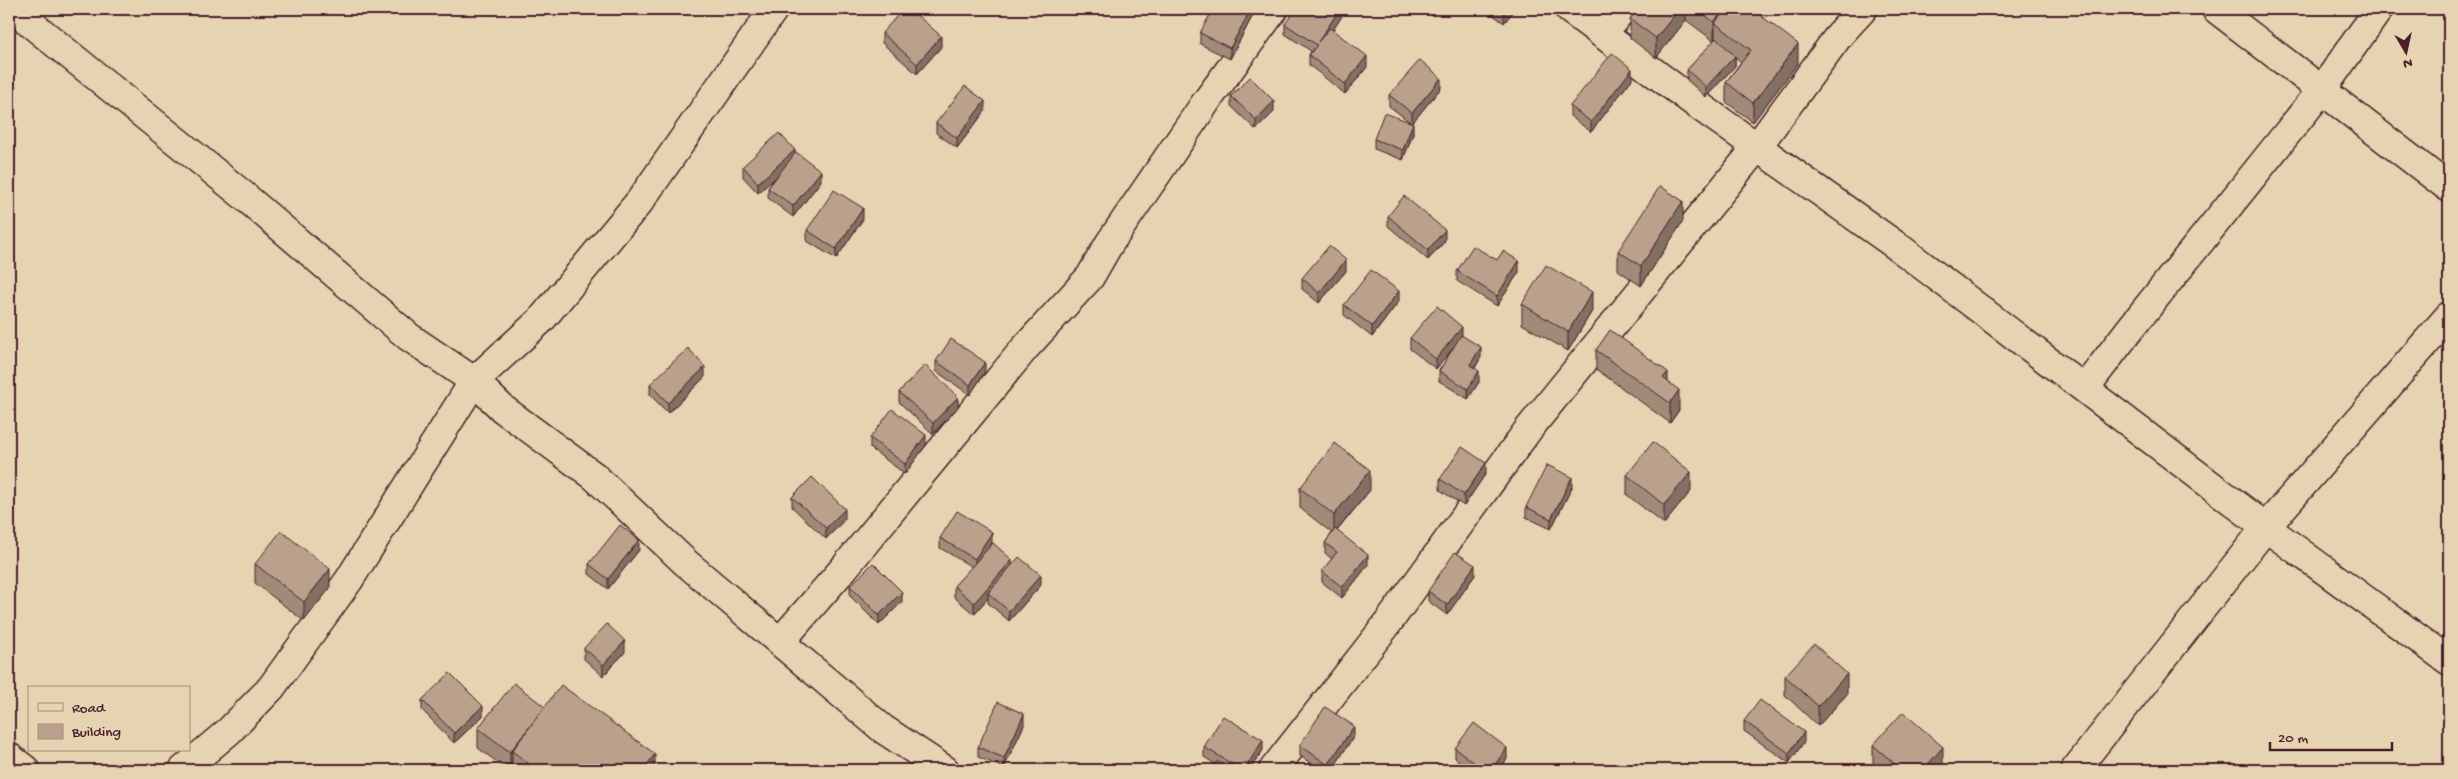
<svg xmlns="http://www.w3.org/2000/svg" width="2458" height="779" viewBox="0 0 2458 779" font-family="'Gochi Hand',sans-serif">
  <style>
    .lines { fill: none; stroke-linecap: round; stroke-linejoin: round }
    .minor-casing { stroke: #4a1f2b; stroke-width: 31 }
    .minor { stroke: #e6d3b1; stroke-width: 28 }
    .wall { fill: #a08a78; stroke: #4a1f2b }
    .shaded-wall { fill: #827162; stroke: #4a1f2b }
    .building { fill: #baa18c; stroke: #4a1f2b }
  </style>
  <rect width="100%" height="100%" fill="#e6d3b1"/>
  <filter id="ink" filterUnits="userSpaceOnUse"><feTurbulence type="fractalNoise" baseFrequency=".02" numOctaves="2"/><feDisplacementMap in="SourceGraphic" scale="10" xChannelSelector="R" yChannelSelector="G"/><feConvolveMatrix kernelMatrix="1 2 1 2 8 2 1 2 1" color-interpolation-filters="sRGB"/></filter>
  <g filter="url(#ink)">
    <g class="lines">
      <defs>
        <g id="minor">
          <polyline points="13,9 243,195 409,337 474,381 503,409 594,476 685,562 883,729 945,770"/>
          <polyline points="1569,9 1695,103 1901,249 2279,537 2449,661"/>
          <polyline points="2216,9 2449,188"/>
          <polyline points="1602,34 1623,9"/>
          <polyline points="2085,388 2130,329 2321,91 2379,9"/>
          <polyline points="780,642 845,567 1025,348 1090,277 1109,244 1206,102 1274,9"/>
          <polyline points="9,757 26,770"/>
          <polyline points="183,770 229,731 271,688 349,580 474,381 541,320 640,201 774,9"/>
          <polyline points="1273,770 1385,627 1528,430 1757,147 1840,34 1863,9"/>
          <polyline points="2075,770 2266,527 2449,316"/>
        </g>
      </defs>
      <use href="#minor" class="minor-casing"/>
      <use href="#minor" class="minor"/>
    </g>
    <g class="wall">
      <polygon points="1253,9 1253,15 1230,59 1200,44 1200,33"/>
      <polygon points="1344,9 1344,13 1333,30 1367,67 1345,94 1309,65 1309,55 1311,51 1285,34 1285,24"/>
      <polygon points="1485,9 1515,9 1504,23"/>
      <polygon points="1638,9 1752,9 1798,63 1753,122 1726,102 1726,82 1741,62 1735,57 1735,66 1706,97 1687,80 1687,70 1714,41 1686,20 1656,58 1630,38 1630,19"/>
      <polygon points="882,33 941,47 917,74 882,43"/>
      <polygon points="1632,79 1591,132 1570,116 1570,106"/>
      <polygon points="1441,88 1412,123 1413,134 1403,160 1374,149 1374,139 1410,122 1389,106 1389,95"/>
      <polygon points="1231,96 1274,112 1256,130 1231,106"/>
      <polygon points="985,111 957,148 936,133 936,123"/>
      <polygon points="795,153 821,181 793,217 768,198 768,188 775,178 758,193 743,177 743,166"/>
      <polygon points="1388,216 1445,241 1428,260 1388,226"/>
      <polygon points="863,219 836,259 807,241 807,230"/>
      <polygon points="1683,221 1641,286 1618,270 1618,251"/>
      <polygon points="1497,260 1519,272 1497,306 1457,281 1457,271"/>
      <polygon points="1346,271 1319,303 1302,289 1302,278"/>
      <polygon points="1399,301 1372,337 1344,315 1344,305"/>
      <polygon points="1522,304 1592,311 1568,351 1522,324"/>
      <polygon points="1462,335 1481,357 1475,368 1479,382 1468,399 1439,381 1439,371 1454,347 1436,369 1410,349 1410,338"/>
      <polygon points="1596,350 1668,382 1679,410 1670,423 1596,369"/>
      <polygon points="936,361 985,372 970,395 936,371"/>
      <polygon points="705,377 668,413 650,395 650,384"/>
      <polygon points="899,392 958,407 933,434 899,402"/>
      <polygon points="870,438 926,445 905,474 870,448"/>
      <polygon points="1486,473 1464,506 1440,490 1440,479"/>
      <polygon points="1627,475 1691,491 1664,524 1627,495"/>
      <polygon points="1572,487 1551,529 1526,517 1526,507"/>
      <polygon points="1300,488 1370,490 1337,531 1368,565 1342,598 1322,582 1322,571 1332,559 1325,553 1325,543 1332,533 1300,508"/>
      <polygon points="792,497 845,519 826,539 792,507"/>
      <polygon points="940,538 992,543 988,548 1041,585 1009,621 988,603 988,598 974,614 954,597 954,586 972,567 940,548"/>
      <polygon points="639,550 608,589 589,574 589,564"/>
      <polygon points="255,564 330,588 304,621 255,583"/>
      <polygon points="1475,575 1447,615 1428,601 1428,591"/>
      <polygon points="850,586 902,602 879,625 850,596"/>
      <polygon points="584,648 625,652 603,676 584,659"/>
      <polygon points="1785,676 1847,694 1818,726 1785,695"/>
      <polygon points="422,700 483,716 454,743 422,710"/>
      <polygon points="545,707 655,770 512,770 512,769 511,770 508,770 478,748 478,728"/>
      <polygon points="1744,721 1804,742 1789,763 1744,731"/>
      <polygon points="1024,725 1004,768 978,757 978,747"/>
      <polygon points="1354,736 1332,770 1321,770 1300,756 1300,745"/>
      <polygon points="1873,745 1943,767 1940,770 1880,770 1873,765"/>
      <polygon points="1204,747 1263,750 1250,770 1211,770 1215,764 1204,757"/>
      <polygon points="1455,748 1507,759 1499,770 1471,770 1455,758"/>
    </g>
    <g class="shaded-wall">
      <polygon points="1251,9 1253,9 1253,15 1230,59 1230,48"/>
      <polygon points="1340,9 1344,9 1344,13 1318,53 1318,42"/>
      <polygon points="1507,9 1515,9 1504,23 1504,13"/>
      <polygon points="1679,9 1686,9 1686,20 1656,58 1656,38"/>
      <polygon points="1724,9 1732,9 1715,23 1715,40 1714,41 1714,22"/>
      <polygon points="941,36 941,47 917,74 917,64"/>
      <polygon points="1798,44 1798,63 1753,122 1753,103"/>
      <polygon points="1367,56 1367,67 1345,94 1345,84"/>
      <polygon points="1735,56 1735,66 1706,97 1706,87"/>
      <polygon points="1632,69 1632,79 1591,132 1591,122"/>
      <polygon points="1441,78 1441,88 1412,123 1412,113"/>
      <polygon points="985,101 985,111 957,148 957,138"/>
      <polygon points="1274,101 1274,112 1256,130 1256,120"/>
      <polygon points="1413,123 1413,134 1403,160 1403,150"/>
      <polygon points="795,150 795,161 758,193 758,183"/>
      <polygon points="821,171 821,181 793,217 793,206"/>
      <polygon points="1683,201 1683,221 1641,286 1641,266"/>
      <polygon points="863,208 863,219 836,259 836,249"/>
      <polygon points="1445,230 1445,241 1428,260 1428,250"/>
      <polygon points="1346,260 1346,271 1319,303 1319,293"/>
      <polygon points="1519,261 1519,272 1497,306 1497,296"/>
      <polygon points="1399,291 1399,301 1372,337 1372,326"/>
      <polygon points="1592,292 1592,311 1568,351 1568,332"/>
      <polygon points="1462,327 1462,337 1436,369 1436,359"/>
      <polygon points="1481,347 1481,357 1470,375 1470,365"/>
      <polygon points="985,362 985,372 970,395 970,385"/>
      <polygon points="705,367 705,377 668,413 668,403"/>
      <polygon points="1479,371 1479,382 1468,399 1468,389"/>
      <polygon points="1668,372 1668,392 1663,378"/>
      <polygon points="1679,390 1679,410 1670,423 1670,403"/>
      <polygon points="958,397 958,407 933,434 933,423"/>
      <polygon points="926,435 926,445 905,474 905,464"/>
      <polygon points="1486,463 1486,473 1464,506 1464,495"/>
      <polygon points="1370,470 1370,490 1334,534 1334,515"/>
      <polygon points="1691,472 1691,491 1664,524 1664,505"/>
      <polygon points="1572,477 1572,487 1551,529 1551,519"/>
      <polygon points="845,509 845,519 826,539 826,528"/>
      <polygon points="992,532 992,543 975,569 975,559"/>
      <polygon points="639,540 639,550 608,589 608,579"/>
      <polygon points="1368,555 1368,565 1342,598 1342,587"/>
      <polygon points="1012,560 1012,570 988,593 988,598 974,614 974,603"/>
      <polygon points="1475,565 1475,575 1447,615 1447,605"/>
      <polygon points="330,569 330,588 304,621 304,602"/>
      <polygon points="1041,575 1041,585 1009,621 1009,611"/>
      <polygon points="902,592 902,602 879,625 879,615"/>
      <polygon points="625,641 625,652 603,676 603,665"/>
      <polygon points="1847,674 1847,694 1818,726 1818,706"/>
      <polygon points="483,706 483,716 454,743 454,733"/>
      <polygon points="545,707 512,751 512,769 510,770 510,752"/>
      <polygon points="1024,714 1024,725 1004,768 1004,758"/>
      <polygon points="1354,726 1354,736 1332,770 1328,770 1328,765"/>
      <polygon points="1804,732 1804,742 1789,763 1789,753"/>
      <polygon points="1263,740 1263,750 1250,770 1244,770"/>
      <polygon points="1943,747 1943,767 1940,770 1923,770"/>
      <polygon points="1507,748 1507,759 1499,770 1491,770"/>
      <polygon points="655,754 655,770 643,770"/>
    </g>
    <g class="building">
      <polygon points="903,9 910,9 941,36 917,64 882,33"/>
      <polygon points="1213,9 1251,9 1230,48 1200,33"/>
      <polygon points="1296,9 1340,9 1318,42 1330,28 1367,56 1345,84 1309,55 1317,45 1285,24"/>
      <polygon points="1499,9 1507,9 1504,13"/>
      <polygon points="1638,9 1679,9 1656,38 1630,19"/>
      <polygon points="1697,9 1724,9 1714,22"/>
      <polygon points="1726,9 1752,9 1798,44 1753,103 1726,82 1751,50 1715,23"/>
      <polygon points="1716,38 1735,56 1706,87 1687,70"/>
      <polygon points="1612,53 1632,69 1591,122 1570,106"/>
      <polygon points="1420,60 1441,78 1412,113 1389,95"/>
      <polygon points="1250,77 1274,101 1256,120 1231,96"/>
      <polygon points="965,86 985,101 957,138 936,123"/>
      <polygon points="1384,113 1413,123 1403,150 1374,139"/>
      <polygon points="779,133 795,150 758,183 743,166"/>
      <polygon points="796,152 821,171 793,206 768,188"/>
      <polygon points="1660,186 1683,201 1641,266 1618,251"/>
      <polygon points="834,190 863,208 836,249 807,230"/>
      <polygon points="1404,196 1445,230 1428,250 1388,216"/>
      <polygon points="1329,246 1346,260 1319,293 1302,278"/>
      <polygon points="1473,246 1497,260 1503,251 1519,261 1497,296 1457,271"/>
      <polygon points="1546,265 1592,292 1568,332 1522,304"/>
      <polygon points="1371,270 1399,291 1372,326 1344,305"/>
      <polygon points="1437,306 1462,327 1436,359 1410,338"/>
      <polygon points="1610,330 1668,372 1663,378 1679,390 1670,403 1596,350"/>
      <polygon points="1461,335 1481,347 1470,365 1479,371 1468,389 1439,371"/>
      <polygon points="951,339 985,362 970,385 936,361"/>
      <polygon points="688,348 705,367 668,403 650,384"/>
      <polygon points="925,365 958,397 933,423 899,392"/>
      <polygon points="892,409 926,435 905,464 870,438"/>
      <polygon points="1653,442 1691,472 1664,505 1627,475"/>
      <polygon points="1335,443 1370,470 1334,515 1300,488"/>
      <polygon points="1462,447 1486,463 1464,495 1440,479"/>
      <polygon points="1547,465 1572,477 1551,519 1526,507"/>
      <polygon points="812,477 845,509 826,528 792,497"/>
      <polygon points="957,511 992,532 975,559 940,538"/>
      <polygon points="620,525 639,540 608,579 589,564"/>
      <polygon points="1335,529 1368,555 1342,587 1322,571 1337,552 1325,543"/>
      <polygon points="281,531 330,569 304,602 255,564"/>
      <polygon points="993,543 1012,560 974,603 954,586"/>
      <polygon points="1455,552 1475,565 1447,605 1428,591"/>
      <polygon points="1019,557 1041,575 1009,611 988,593"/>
      <polygon points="873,563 902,592 879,615 850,586"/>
      <polygon points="607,624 625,641 603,665 584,648"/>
      <polygon points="1814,644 1847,674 1818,706 1785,676"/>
      <polygon points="450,673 483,706 454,733 422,700"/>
      <polygon points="514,683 545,707 510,752 478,728"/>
      <polygon points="561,685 655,754 643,770 537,770 512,751"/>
      <polygon points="1760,700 1804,732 1789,753 1744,721"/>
      <polygon points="998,702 1024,714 1004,758 978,747"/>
      <polygon points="1325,707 1354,726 1328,765 1300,745"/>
      <polygon points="1903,712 1943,747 1923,770 1902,770 1873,745"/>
      <polygon points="1223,716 1263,740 1244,770 1242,770 1204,747"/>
      <polygon points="1474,723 1507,748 1491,770 1484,770 1455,748"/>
      <polygon points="1217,761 1230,770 1211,770"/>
      <polygon points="1855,765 1862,770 1852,770"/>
    </g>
  </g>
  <rect width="2458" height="779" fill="none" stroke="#e6d3b1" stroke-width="30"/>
  <rect x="15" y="15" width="2428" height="749" fill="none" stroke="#4a1f2b" stroke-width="2" filter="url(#ink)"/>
  <rect x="28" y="686" width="162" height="65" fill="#e6d3b1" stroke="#a88b7b"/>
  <rect x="38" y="703" width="25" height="8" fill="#e6d3b1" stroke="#a88b7b"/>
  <text x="72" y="712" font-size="15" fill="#4a1f2b">Road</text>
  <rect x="38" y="724" width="25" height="15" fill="#baa18c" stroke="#a88b7b"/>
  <text x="72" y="736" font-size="15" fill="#4a1f2b">Building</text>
  <g transform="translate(2406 52) rotate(171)" stroke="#e6d3b1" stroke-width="4" paint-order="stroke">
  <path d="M0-4L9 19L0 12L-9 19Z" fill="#4a1f2b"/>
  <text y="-8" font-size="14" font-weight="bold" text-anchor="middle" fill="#4a1f2b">N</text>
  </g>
  <path d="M2270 742v8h122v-8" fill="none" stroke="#4a1f2b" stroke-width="2.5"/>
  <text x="2278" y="742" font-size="15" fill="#4a1f2b" stroke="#e6d3b1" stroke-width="4" paint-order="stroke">20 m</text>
</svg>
